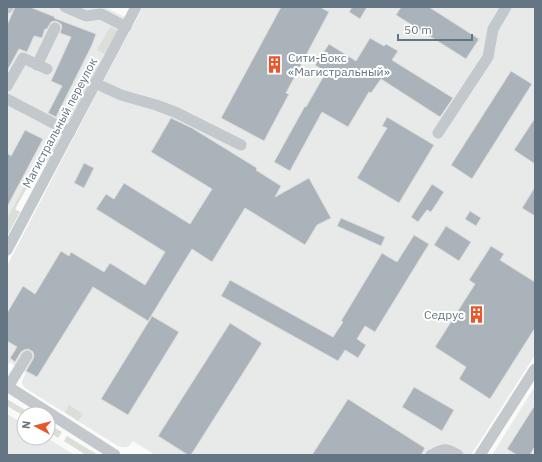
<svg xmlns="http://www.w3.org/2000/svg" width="542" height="462" viewBox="0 0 542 462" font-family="'IBM Plex Sans',sans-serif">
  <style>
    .built { fill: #e8e9e9 }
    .green { fill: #dadfd7 }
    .building { fill: #aab3b9; stroke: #dcdcda }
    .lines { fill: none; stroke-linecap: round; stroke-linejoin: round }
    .minor { stroke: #c3c8cc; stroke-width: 11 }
    .labels { text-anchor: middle; stroke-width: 4; stroke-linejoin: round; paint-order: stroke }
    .poi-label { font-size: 12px; fill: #647583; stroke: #fff; text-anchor: start }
    .street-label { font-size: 12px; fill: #647583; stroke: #fff }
  </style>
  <rect width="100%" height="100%" fill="#fafaf8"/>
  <g class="built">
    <polygon points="7,7 104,7 125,17 47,162 42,160 15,209 20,212 7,236"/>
    <polygon points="143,7 535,7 535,355 471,455 155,455 133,441 129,446 126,447 122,447 118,446 25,388 22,384 22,381 26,373 10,362 7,366 7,266 101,85"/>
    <polygon points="535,386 535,455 492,455"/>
    <polygon points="7,414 24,424 24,438 47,438 75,455 7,455"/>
  </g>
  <g class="green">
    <polygon points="110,27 118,31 105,54 97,50"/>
    <path d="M90,63L98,67L70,119C67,123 63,124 59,122Z"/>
    <path d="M55,129C64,139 52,152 47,162L42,160L15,209L20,212L7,236V219Z"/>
    <polygon points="7,399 32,414 24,414 24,416 7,406"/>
    <polygon points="69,405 83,414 78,421 65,412"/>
    <polygon points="48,424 62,432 58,438 48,431"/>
    <polygon points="67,436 98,455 86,455 64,441"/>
  </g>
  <g class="building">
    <polygon points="15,7 30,7 55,17 54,18 96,34 92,45 56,117 48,113 62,86 51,81 71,37 60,33 62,27 61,24 58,22 55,21 51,22 47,29 45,29 42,38 34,36 27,52 19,49 7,71 7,25"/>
    <polygon points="281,7 320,7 329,12 286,93 289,94 264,141 221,118"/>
    <polygon points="352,7 367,7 360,19 349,12"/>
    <polygon points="401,7 429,7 479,39 466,59 396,15"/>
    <polygon points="370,38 384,46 386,44 398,51 392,60 453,98 440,117 381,79 371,93 369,92 348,127 322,112 290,171 274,162 305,106 306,107 326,72 315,65 329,44 356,61"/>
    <polygon points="511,71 532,84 472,179 451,165"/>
    <polygon points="387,117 434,145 399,203 357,178 387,128 382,126"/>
    <polygon points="171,118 192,128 257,168 256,170 281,186 275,197 309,178 331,218 317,225 305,245 245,208 212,262 192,249 148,321 93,287 37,377 26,371 33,359 34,356 33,352 30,350 28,349 24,350 21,352 15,362 10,358 17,347 7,341 7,313 23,286 35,294 61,251 69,256 71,252 104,272 110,263 145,285 165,252 96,209 106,194 114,199 124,183 190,224 212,189 151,152"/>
    <polygon points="535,118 535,164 514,150"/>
    <polygon points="25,130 43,139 7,207 7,153 11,156"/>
    <polygon points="84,163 94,168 84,188 74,183"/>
    <polygon points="432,184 444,192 431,212 427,210 418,222 411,217"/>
    <polygon points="535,187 535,216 522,208"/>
    <polygon points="470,211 481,218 476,226 465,219"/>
    <polygon points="341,218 385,237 381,246 337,226"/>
    <polygon points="446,226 471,242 459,261 434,245"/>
    <polygon points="414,235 429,244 375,332 365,326 357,339 366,345 358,358 345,350 338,361 221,296 230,280 333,337 343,322 341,321 382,253 397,262"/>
    <polygon points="491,246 504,254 500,260 535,282 535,328 490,399 459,379 466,367 435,347 475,284 469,280"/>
    <polygon points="152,316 179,332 128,415 101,399"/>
    <polygon points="230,323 262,343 191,455 188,455 158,436"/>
    <polygon points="414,387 454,410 442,431 402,407"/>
    <polygon points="348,399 425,448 421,455 312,455"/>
    <polygon points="535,405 535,446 530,455 517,455 507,449"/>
  </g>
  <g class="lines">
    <g class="minor">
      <polyline points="65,7 86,16 101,14 126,27"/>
      <polyline points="7,8 8,7"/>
      <polyline points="37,65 55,28"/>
      <polyline points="95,83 121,95 156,105 175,112 241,145"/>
      <polyline points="7,86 23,58 47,69"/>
      <polyline points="7,99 70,132"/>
      <polyline points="438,133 488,57 493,29 506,7"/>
      <polyline points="7,250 136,7"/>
      <polyline points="7,386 115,455"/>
      <polyline points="8,387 27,356"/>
      <path d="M431,455C444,449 445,447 458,455"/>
      <polyline points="480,455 535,369"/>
    </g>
  </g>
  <defs>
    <symbol id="building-bare" viewBox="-9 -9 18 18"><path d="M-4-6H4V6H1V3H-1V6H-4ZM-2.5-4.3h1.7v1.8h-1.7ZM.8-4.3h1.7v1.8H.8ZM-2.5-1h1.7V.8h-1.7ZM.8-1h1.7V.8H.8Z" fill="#e7572a" stroke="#fff" stroke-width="2.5" paint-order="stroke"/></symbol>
  </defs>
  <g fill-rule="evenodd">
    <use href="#building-bare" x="262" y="52" width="25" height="25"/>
    <use href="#building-bare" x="464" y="302" width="25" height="25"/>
  </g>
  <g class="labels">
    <g class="poi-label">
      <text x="288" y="62">Сити-Бокс<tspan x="288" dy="14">«Магистральный»</tspan></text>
      <text x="464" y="319" text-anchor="end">Седрус</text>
    </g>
    <g class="street-label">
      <text transform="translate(60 123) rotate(-62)" y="4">Магистральный переулок</text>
    </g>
  </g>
  <rect width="542" height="462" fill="none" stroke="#647583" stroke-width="16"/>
  <g transform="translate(36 426) rotate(277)"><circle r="19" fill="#ffffff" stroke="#c1c8cd"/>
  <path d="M0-3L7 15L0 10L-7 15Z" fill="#e7572a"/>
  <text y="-6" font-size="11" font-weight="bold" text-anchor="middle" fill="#647583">N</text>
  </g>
  <path d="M398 34v6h74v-6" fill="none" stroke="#647583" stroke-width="2"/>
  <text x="404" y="34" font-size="12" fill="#647583" stroke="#ffffff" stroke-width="3" paint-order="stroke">50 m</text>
</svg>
